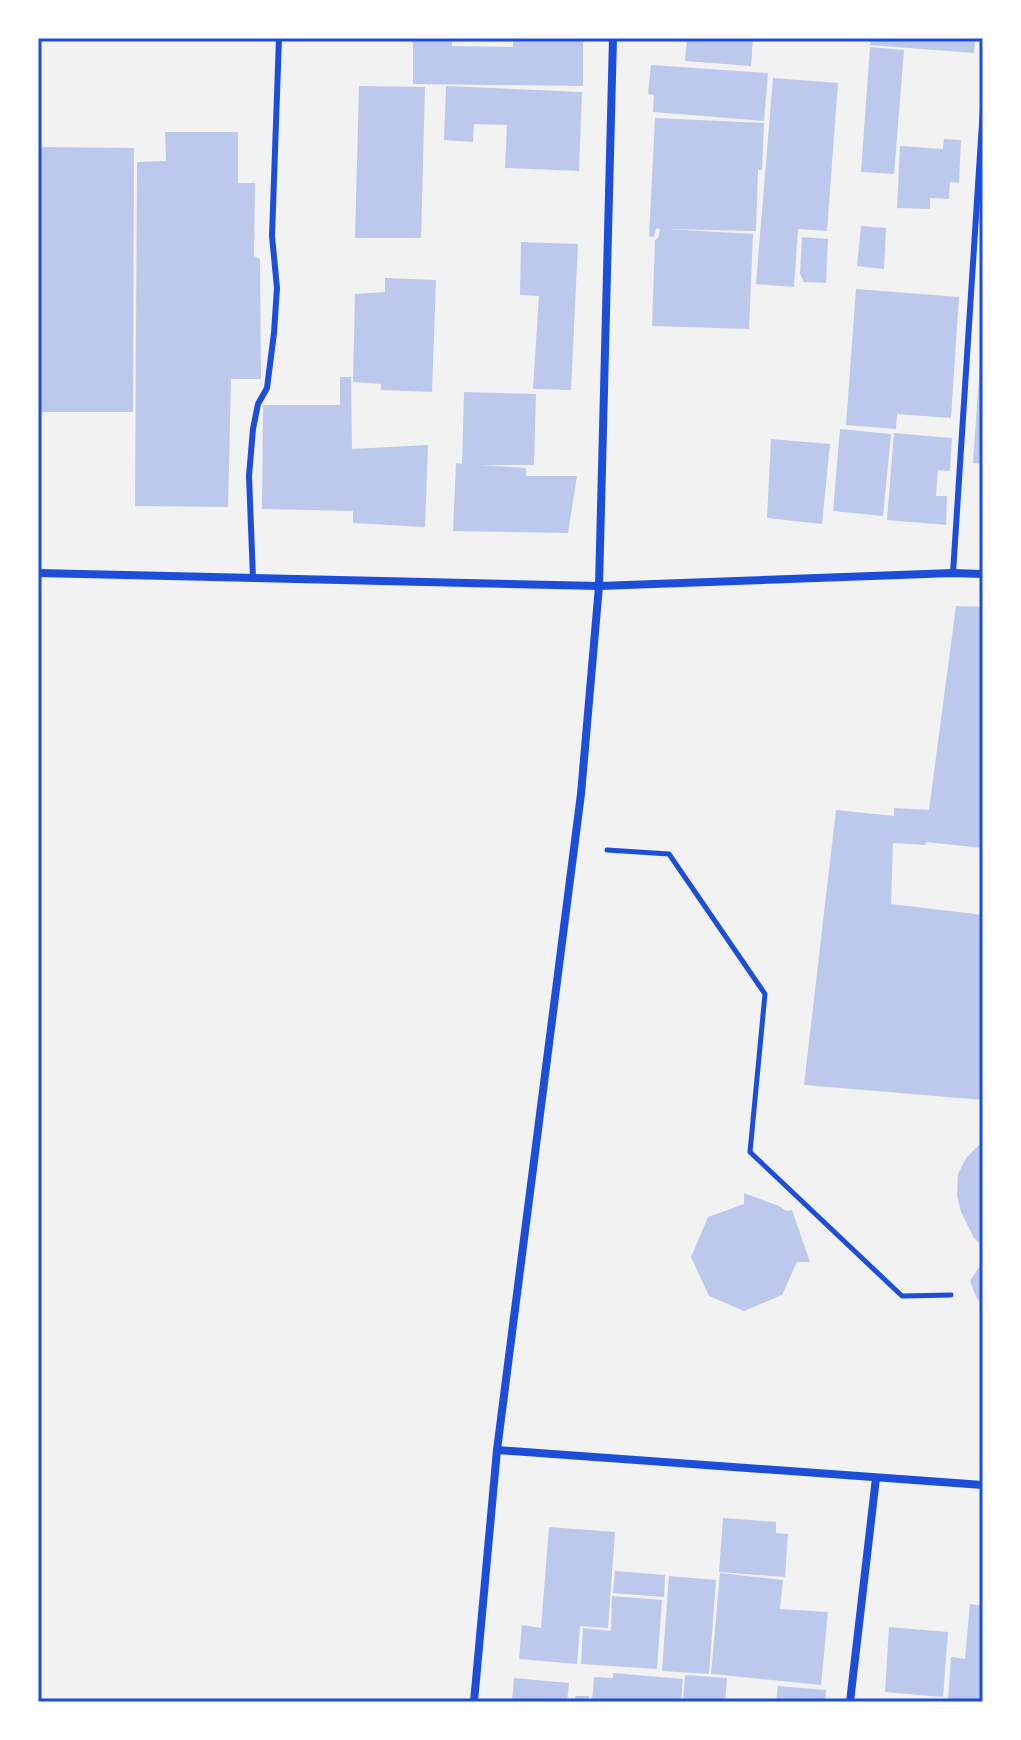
<svg xmlns="http://www.w3.org/2000/svg" width="1021" height="1740" viewBox="0 0 1021 1740" font-family="'Golos Text',sans-serif">
  <style>
    .building { fill: #bdc9ec }
    .lines { fill: none; stroke-linecap: round; stroke-linejoin: round }
    .path { stroke: #1d4ed8; stroke-width: 5 }
    .service { stroke: #1d4ed8; stroke-width: 6 }
    .minor { stroke: #1d4ed8; stroke-width: 8 }
    .neatline { fill: none; stroke: #1d4ed8; stroke-width: 3 }
  </style>
  <rect width="100%" height="100%" fill="#f2f2f2"/>
  <g class="building">
    <polygon points="413,38 452,38 452,46 513,47 513,38 583,38 583,86 413,84"/>
    <polygon points="687,38 753,38 751,66 685,61"/>
    <polygon points="871,38 975,38 974,53 870,45"/>
    <polygon points="870,47 904,50 894,174 861,172"/>
    <polygon points="651,65 768,73 764,121 653,112 654,95 648,94"/>
    <polygon points="773,78 838,83 827,231 798,229 794,287 756,284"/>
    <polygon points="359,86 425,87 421,238 355,238"/>
    <polygon points="446,86 582,92 579,171 505,168 507,125 474,124 473,142 444,140"/>
    <polygon points="655,118 764,123 762,170 758,170 756,231 666,229 753,234 749,329 652,326 655,240 658,238 660,229 656,228 654,237 649,236"/>
    <polygon points="165,132 238,132 238,183 255,183 254,256 260,259 261,379 231,379 228,507 135,506 137,162 166,161"/>
    <polygon points="944,139 961,140 959,183 950,182 949,199 930,198 930,209 897,208 900,146 943,149"/>
    <polygon points="38,147 134,148 133,412 38,412"/>
    <polygon points="861,226 886,228 884,269 857,266"/>
    <polygon points="802,237 828,239 826,283 804,282 800,274"/>
    <polygon points="521,242 578,244 571,390 533,389 539,296 520,295"/>
    <polygon points="385,278 436,280 432,392 381,390 381,384 353,382 355,294 385,292"/>
    <polygon points="856,289 959,297 951,418 897,414 896,429 846,425"/>
    <polygon points="981,347 983,347 983,464 973,463"/>
    <polygon points="340,377 351,377 352,449 428,445 425,527 353,523 353,511 262,509 263,405 340,405"/>
    <polygon points="464,392 536,394 534,465 481,465 526,468 526,476 577,476 568,533 453,531 456,463 462,464"/>
    <polygon points="840,429 891,434 883,516 833,511"/>
    <polygon points="894,433 952,438 950,471 938,470 936,496 947,496 946,525 887,520"/>
    <polygon points="771,439 830,444 822,524 767,518"/>
    <polygon points="956,606 983,607 983,848 926,842 925,845 893,843 891,904 983,915 983,1100 804,1085 836,810 894,816 894,808 929,810"/>
    <polygon points="983,1141 983,1246 974,1238 961,1212 957,1196 958,1174 966,1158"/>
    <polygon points="744,1193 779,1206 786,1211 792,1210 810,1262 797,1262 782,1295 744,1311 709,1296 691,1257 708,1217 744,1204"/>
    <polygon points="983,1261 983,1303 977,1299 970,1281"/>
    <polygon points="723,1518 776,1522 776,1533 788,1534 785,1577 719,1572"/>
    <polygon points="549,1527 615,1532 608,1628 580,1626 577,1664 519,1659 522,1625 541,1628"/>
    <polygon points="615,1571 665,1575 664,1597 613,1593"/>
    <polygon points="720,1573 783,1580 780,1609 828,1612 821,1685 711,1674"/>
    <polygon points="669,1576 716,1580 709,1674 662,1671"/>
    <polygon points="612,1596 662,1600 657,1669 581,1664 583,1628 611,1631"/>
    <polygon points="970,1604 983,1606 983,1702 948,1700 951,1657 965,1659"/>
    <polygon points="889,1627 948,1632 943,1697 885,1692"/>
    <polygon points="613,1673 683,1679 681,1702 592,1702 594,1677 613,1678"/>
    <polygon points="685,1675 727,1678 725,1702 683,1702"/>
    <polygon points="514,1678 569,1683 567,1702 512,1702"/>
    <polygon points="778,1686 826,1690 825,1702 776,1702"/>
    <rect x="575" y="1696" width="14" height="6"/>
  </g>
  <g class="lines">
    <polyline class="path" points="607,850 669,854 765,994 750,1152 902,1296 951,1295"/>
    <g class="service">
      <polyline points="953,573 983,108"/>
      <polyline points="253,578 249,476 253,429 258,404 267,388 274,333 277,288 272,236 279,38"/>
    </g>
    <g class="minor">
      <polyline points="38,573 599,586 953,573 983,574"/>
      <polyline points="497,1450 983,1485"/>
      <polyline points="474,1702 497,1450 581,794 599,586 613,38"/>
      <polyline points="850,1702 876,1478"/>
    </g>
  </g>
  <rect width="1021" height="1740" fill="none" stroke="#ffffff" stroke-width="80"/>
  <rect x="40" y="40" width="941" height="1660" class="neatline"/>
</svg>
